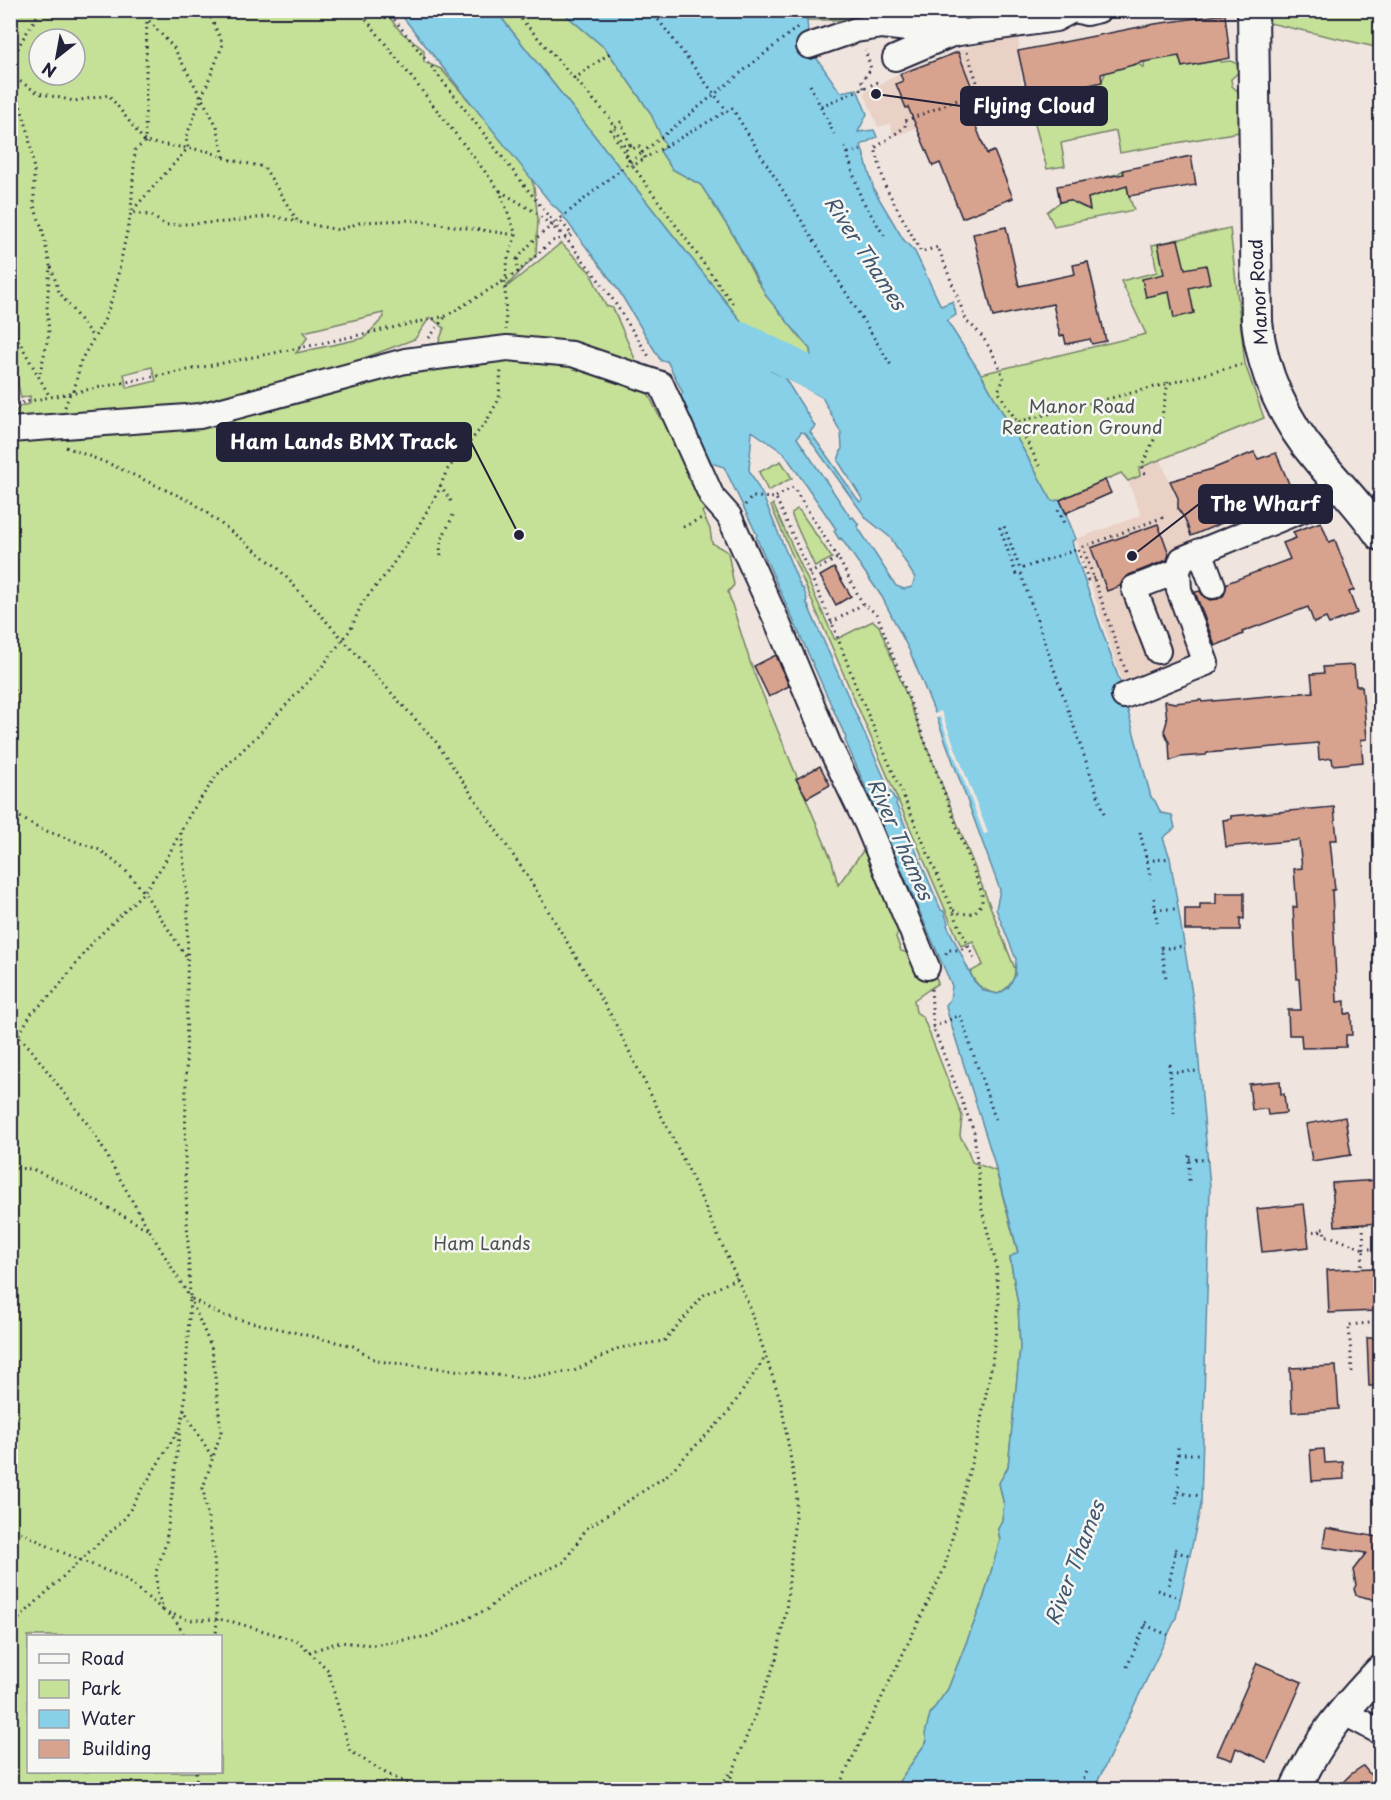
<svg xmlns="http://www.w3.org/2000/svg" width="1391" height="1800" viewBox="0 0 1391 1800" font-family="'Playpen Sans',sans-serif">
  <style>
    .built { fill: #e9d1c6 }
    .green { fill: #c5e097; stroke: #748169; stroke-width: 1.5; fill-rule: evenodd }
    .water { fill: #87d0e8; stroke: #5f8aa3; stroke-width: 1.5; fill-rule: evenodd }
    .pier { fill: #f0e5de }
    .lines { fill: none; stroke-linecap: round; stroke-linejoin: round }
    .river { stroke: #87d0e8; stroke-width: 32 }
    .building { fill: #d8a38e; stroke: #22223b; stroke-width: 1.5 }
    .minor-casing { stroke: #22223b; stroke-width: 28 }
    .major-casing { stroke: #22223b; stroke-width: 34 }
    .path { stroke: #22223b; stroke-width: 3; stroke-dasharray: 1.5 4.5; stroke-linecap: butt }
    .minor { stroke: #f6f6f2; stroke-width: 24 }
    .major { stroke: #f6f6f2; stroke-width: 30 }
    .path-bridge { stroke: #22223b; stroke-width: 3; stroke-dasharray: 1.5 4.5; stroke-linecap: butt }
    .labels { text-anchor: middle; stroke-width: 5; stroke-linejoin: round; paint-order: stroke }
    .street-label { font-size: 18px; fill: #22223b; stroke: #f6f6f2 }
    .park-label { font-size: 18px; fill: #4b5252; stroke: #f6f6f2 }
    .water-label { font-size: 20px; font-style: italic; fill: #40566f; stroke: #f6f6f2 }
    .leader { fill: none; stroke: #22223b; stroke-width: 2 }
    .callout-dot { fill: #22223b; stroke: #f6f6f2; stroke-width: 2 }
    .callout { fill: #22223b; stroke: #22223b; stroke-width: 2 }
    .callout-label { font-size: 20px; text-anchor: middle; font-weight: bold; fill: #fff }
  </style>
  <rect width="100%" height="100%" fill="#f0e5de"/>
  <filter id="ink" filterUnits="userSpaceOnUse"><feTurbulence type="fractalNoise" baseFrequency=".0167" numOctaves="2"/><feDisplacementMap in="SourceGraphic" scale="12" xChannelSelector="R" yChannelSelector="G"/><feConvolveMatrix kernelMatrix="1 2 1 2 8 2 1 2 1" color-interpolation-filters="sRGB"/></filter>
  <g filter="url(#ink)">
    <g class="built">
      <polygon points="848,11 1010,11 958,20 852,20"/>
      <polygon points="1018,35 1022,85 894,137 890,124 878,127 864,93 895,76 959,50"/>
      <polygon points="1161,460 1202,566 1191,572 1186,590 1206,649 1122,681 1076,539 1141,515 1128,481 1140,476 1139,468"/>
    </g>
    <g class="green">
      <path d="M10,11H389V17L401,32L424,50V62L441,69L528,168L534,187L538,220L536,255L503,290L561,243L590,272L606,306L613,308L635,359L633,362L660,418L668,424L705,509L702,512L710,529L712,543L728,552L734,585L728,592L753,671L832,861L838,885L868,844L904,917L896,937L901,951L929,960L938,983L914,1000L916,1012L923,1017L962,1116L960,1136L967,1148L972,1162L996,1171L1018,1253L1010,1258L1018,1304L1020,1348L1008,1467L999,1483L1004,1505L1002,1520L998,1529L1000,1540L983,1600L948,1689L930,1714L927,1741L894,1789H11V438L216,407L11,419L20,406L30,404V396L21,398L10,348ZM39,39H75V75H39ZM383,313L384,317L364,338L296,353L308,337L304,332ZM430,317L444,328L432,360L314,381L364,358L415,339ZM152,367L156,381L127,388L124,374ZM28,1636H220V1772H28Z"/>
      <polygon points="496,11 572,11 567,16 606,49 650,112 667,147 660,151 672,169 701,185 732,233 757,281 801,339 810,349 811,357 798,384 771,371 783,348 748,330"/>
      <polygon points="806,11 848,11 852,20 807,20 803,16"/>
      <polygon points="1269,11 1380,11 1380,48 1269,23"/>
      <polygon points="1178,55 1182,67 1220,60 1221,62 1231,61 1239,65 1239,72 1231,79 1232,86 1239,92 1239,132 1120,153 1116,131 1061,143 1065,166 1047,169 1029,102 1041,99 1039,92 1058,96 1069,94 1066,80 1088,85 1102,81 1107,69 1138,64 1144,68 1144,62"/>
      <polygon points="1123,170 1129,196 1134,210 1054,226 1047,212 1060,202 1078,198 1079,205 1085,208 1089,205 1088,198 1104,192 1101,178 1117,174"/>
      <polygon points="1230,228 1245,364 1264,418 1139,468 1140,476 1128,481 1121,473 1060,500 1052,501 981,374 1146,334 1121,281 1157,272 1152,245"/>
      <polygon points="781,461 792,478 768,491 759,472"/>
      <path d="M773,504L835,640L873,621L879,626L1015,969C1015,982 1008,988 998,994C984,991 976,986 970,972L983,965L973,941L961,946L771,506Z"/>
      <polygon points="797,509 800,511 832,558 815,567 792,516 792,513"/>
    </g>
    <path class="water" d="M572,10L806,11L803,16L807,20L809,47L840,92L857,89L867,114L858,132L874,130L877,137L861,145L874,190L903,239L915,252L941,306L953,301L956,315L947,321L981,374L1052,501L1060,500L1076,539L1072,541L1074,550L1121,685L1151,797L1155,801L1161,813L1172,815L1175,828L1163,838L1170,858L1194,1006L1210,1187L1201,1505L1176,1618L1094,1789H894L927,1741L925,1734L930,1714L948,1689L983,1600L1000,1540L998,1529L1002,1520L1004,1505L999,1483L1008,1467L1020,1348L1018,1304L1010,1257L1018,1252L993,1158L947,1011L946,1005L950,999L952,986L845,740L846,738L756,537L757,535L724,467L708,462L679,395L683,393L667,361H661L619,291L557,208L553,206L398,11H496L748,330L784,349L771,371L784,377L815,426L810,432L856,497L860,502L863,500L838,461L842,448L841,433L822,397L798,384L811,357L810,349L767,297L732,233L701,185L672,169L660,151L666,147L650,112L606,49L567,16ZM752,431L784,453L836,529L834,531L839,539L841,538L882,597L910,652L937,718L1000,890L996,909L1016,959L1015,976L1008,988L998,994L984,991L974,981L947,925L948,923L944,911L941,910L896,804L897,802L890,791L806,601L807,599L803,588H801L763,496L749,470ZM801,432L805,433L866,518L891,538L915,578L912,587L904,589L896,586L857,526L859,525L853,517L851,518L797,438Z"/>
    <polygon class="pier" points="941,711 988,833 984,834 940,717 934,719 932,715"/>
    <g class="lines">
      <polyline class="river" points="740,337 843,390"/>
    </g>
    <g class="building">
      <polygon points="1225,14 1230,58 1182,67 1179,56 1143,62 1101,74 1102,82 1068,90 1069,94 1029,101 1018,51 1155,24"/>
      <polygon points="958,52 973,90 963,94 987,154 994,151 1013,198 962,218 940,163 933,166 908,107 906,108 896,84 903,81 900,74"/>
      <polygon points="1191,156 1196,185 1129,196 1127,186 1088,198 1090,210 1069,200 1060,202 1057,186 1124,174 1123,170"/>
      <polygon points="1006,227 1019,286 1075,274 1073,265 1088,262 1106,341 1092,344 1090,339 1066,344 1064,335 1060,336 1053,304 993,317 973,234"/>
      <polygon points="1178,240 1185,269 1206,265 1210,283 1189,288 1194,313 1174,318 1169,292 1146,297 1142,279 1164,274 1158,244"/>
      <polygon points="1254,452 1258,459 1276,453 1295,498 1277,505 1275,502 1272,502 1191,536 1185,519 1178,509 1178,498 1170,481 1212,469"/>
      <polygon points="1105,480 1111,493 1066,513 1060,500"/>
      <polygon points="1321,522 1329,542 1335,540 1354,590 1349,592 1357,613 1329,624 1326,618 1314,623 1308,607 1242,632 1243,634 1215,646 1195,592 1200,591 1204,597 1210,600 1218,599 1224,595 1227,583 1290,559 1283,543 1296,538 1293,532"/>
      <polygon points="1158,524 1169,554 1167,560 1129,575 1123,580 1120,586 1107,591 1091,548"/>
      <polygon points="834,568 851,596 836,605 820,576"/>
      <polygon points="776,655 789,686 769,697 754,666"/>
      <polygon points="1354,665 1356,686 1362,686 1367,739 1361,740 1363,762 1333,765 1332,758 1319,760 1318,743 1207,753 1206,755 1180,757 1170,761 1169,742 1164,731 1167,721 1165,701 1175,703 1201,700 1202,702 1313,692 1311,674 1324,673 1323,667"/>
      <polygon points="820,766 830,785 807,798 796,779"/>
      <polygon points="1334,807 1337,840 1330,840 1335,890 1332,890 1337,1002 1345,1001 1345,1014 1351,1013 1352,1035 1346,1035 1346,1047 1302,1048 1301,1035 1289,1035 1288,1010 1301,1010 1299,979 1297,979 1293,907 1297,907 1294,869 1302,868 1299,840 1226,847 1223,820 1231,819 1231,816"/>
      <polygon points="1216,893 1244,893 1244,919 1240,918 1240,930 1185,930 1185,909 1200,909 1200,904 1216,904"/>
      <polygon points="1280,1081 1281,1094 1284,1094 1286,1113 1268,1115 1267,1109 1252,1110 1249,1084"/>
      <polygon points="1345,1117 1351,1155 1312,1161 1306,1124"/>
      <polygon points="1379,1180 1380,1223 1335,1226 1332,1183"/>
      <polygon points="1304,1204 1309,1247 1262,1252 1257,1209"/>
      <polygon points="1374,1268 1376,1311 1329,1313 1327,1270"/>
      <polygon points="1367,1338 1380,1338 1380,1386 1369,1386"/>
      <polygon points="1336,1366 1339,1409 1292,1412 1290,1368"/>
      <polygon points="1324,1449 1325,1463 1343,1462 1344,1479 1312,1481 1310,1450"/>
      <polygon points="1326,1528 1378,1537 1380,1534 1380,1588 1378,1587 1376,1600 1356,1595 1354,1589 1356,1585 1353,1570 1366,1553 1323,1547"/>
      <polygon points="1257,1663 1302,1682 1267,1762 1236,1748 1232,1760 1217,1755"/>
      <polygon points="1363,1766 1374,1779 1363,1790 1335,1790 1351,1774"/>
    </g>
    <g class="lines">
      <defs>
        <g id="minor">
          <polyline points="949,10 955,34"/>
          <polyline points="1075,10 1086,13 1099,10"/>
          <polyline points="809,46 856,30 882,26 950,34"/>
          <polyline points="895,58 952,34 1056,19 1073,10"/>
          <polyline points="10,430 200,416 405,361 507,348 572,354 661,384 712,497 729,516 776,619 828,743 867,824 927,967"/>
          <polyline points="1200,551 1213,586"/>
          <polyline points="1158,651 1134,588 1178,571 1182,559 1307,508 1339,484"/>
          <polyline points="1124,696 1206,663 1179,590 1178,571"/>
          <polyline points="1344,1709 1356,1719 1380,1732"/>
        </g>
        <g id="major">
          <path d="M1253,10L1257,322C1262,372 1285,422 1318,460C1339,485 1362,508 1380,535"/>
          <path d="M1295,1790C1318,1739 1343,1710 1380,1671"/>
        </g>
      </defs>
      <use href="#minor" class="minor-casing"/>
      <use href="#major" class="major-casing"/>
      <g class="path">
        <polyline points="147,10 145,142 135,150 131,212 152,216 165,225 226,222 272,216 298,222"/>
        <polyline points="359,10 500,191 516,235 508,258 505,281 506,330"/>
        <polyline points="387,10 608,292 650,358"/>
        <polyline points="513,10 609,117 628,153 626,157 633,166 645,158"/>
        <polyline points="651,10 727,111 732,108 892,367"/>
        <polyline points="149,21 174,48 217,126 224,157"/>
        <path d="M967,52L980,91L905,121V127L875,148L885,186L921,252L938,247L967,322C985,334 996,359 1004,379L998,391L1017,422L1241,365"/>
        <polyline points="10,65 22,40 41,10"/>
        <polyline points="10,75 38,93 74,101 109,95 145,142 207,151 231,160 264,167 298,222 339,230 362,222 411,220 516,235"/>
        <polyline points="574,79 610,53"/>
        <polyline points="10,85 19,102 28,131 34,170 34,206 42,228 50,266 47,306 49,334 39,377"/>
        <polyline points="810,85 834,134"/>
        <polyline points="864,88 862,81 871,69 865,50"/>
        <polyline points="821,106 881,81"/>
        <polyline points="630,145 632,149 639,146 645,158 727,111"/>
        <polyline points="845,147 861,198 885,237"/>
        <polyline points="848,153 861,150"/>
        <polyline points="630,162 642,153"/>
        <polyline points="633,166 733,304"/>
        <polyline points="500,191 535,212 560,233"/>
        <polyline points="517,259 518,272"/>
        <polyline points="51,267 59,292 93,337"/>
        <polyline points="10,306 17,337"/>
        <polyline points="10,331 17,338 50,397"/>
        <polyline points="429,338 445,317"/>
        <polyline points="74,391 81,360 104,321 114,294 131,212 188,148 186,137 223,44 207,10"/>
        <polyline points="10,405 309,346 446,316 518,272 552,241 566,238 572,235 560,220"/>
        <polyline points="65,407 70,393"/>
        <polyline points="1017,422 1040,467"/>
        <polyline points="66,447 112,465 194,503 277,567 436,742 528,877 612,1017 689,1171 748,1303 781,1402 797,1496 786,1611 776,1660 726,1790"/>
        <polyline points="1145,474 1142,465 1160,427 1168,382"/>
        <polyline points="440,485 453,504"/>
        <polyline points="776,497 793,487 838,558"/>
        <polyline points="745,505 752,497 776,498 834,628 857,689 968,946 960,950 948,950 945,955"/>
        <polyline points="1058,510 1064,523"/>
        <polyline points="1061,516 1068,514"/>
        <polyline points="683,527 704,517"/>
        <path d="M441,556C437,538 450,528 454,511"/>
        <polyline points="809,574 838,558 863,604 877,614 982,893 982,904 974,913 961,914 953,910"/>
        <polyline points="1094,578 1088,580 1078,549 1020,569 1004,526 1000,528 1016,574 1021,574 1105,816"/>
        <polyline points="831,623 863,604"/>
        <path d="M10,666C18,703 16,742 10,779"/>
        <polyline points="1126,672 1083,547 1164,517"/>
        <polyline points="10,811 38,828 100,850 126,871 144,892 187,958"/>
        <polyline points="1140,832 1151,879"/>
        <polyline points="181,833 188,908 185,1166 190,1298 184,1410 212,1457"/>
        <polyline points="1147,861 1170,858"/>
        <polyline points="1154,898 1157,923"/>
        <polyline points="1155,909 1179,909"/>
        <polyline points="968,946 974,958"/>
        <polyline points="1161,946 1166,978"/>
        <polyline points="1161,949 1185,946"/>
        <polyline points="10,1022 19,1037 29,1047 93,1131 142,1218 190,1298 212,1349 221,1432 203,1488 214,1556 217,1619 216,1636"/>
        <polyline points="933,1027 960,1015 996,1121"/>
        <polyline points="10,1050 31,1014 55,991 93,942 144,892 163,865 190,814 217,775 257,736 321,668 351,629 362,603 386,574 416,530 437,494 447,470 486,422 499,399 501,369"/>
        <polyline points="1169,1064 1174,1116"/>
        <polyline points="1170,1072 1200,1071"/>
        <polyline points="1189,1155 1189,1181"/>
        <polyline points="1189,1159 1208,1160"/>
        <polyline points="10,1168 32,1169 69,1186 147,1229"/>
        <polyline points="1363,1224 1364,1249 1380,1249"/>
        <polyline points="1307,1232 1320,1231 1320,1228 1324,1228 1325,1236 1329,1236 1364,1249 1361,1268"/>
        <polyline points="192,1299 221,1315 353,1346 377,1361 523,1378 574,1371 619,1348 664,1341 704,1295 737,1278"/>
        <polyline points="1352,1372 1349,1325 1380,1322"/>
        <polyline points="184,1410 180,1428 166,1543 156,1572 157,1592 164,1611 188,1620 217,1619 230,1621 298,1641 328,1670 350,1751 387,1774 422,1790"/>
        <polyline points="1178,1454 1202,1454"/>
        <polyline points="1177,1473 1178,1447"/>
        <polyline points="1178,1493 1201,1496"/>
        <polyline points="1176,1504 1179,1483"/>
        <polyline points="10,1526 52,1548 124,1578 163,1610"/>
        <polyline points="1175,1552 1190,1555"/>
        <polyline points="1169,1585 1176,1548"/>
        <polyline points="1157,1590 1180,1598"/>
        <polyline points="168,1614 176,1621 185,1636"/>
        <polyline points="1145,1625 1168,1635"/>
        <polyline points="10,1627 125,1518 179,1429"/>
        <polyline points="309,1652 339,1642 373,1645 429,1636 488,1609 514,1586 564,1562 587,1528 666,1476 727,1414 766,1356"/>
        <polyline points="1127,1667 1147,1621"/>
        <polyline points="196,1772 197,1790"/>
        <polyline points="1082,1783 1095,1788"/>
        <polyline points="718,1790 729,1774"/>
        <polyline points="837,1790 944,1569 977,1441 992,1363 999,1305 996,1264 982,1210 974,1132 933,1027 931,986"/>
        <polyline points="1079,1790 1087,1771"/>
      </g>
      <use href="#minor" class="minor"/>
      <use href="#major" class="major"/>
      <g class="path-bridge">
        <polyline points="642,153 800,25"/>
        <polyline points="517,259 535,239 630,162 611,130 621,122 630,145"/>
      </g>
    </g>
  </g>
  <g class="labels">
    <g class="street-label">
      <text transform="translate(1259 292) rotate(-93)" y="6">Manor Road</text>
    </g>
    <g class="park-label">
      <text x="1082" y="413">Manor Road<tspan x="1082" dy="21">Recreation Ground</tspan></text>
      <text x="482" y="1250">Ham Lands</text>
    </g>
    <g class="water-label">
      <text transform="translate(865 253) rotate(57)" y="7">River Thames</text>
      <text transform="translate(900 839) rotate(66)" y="7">River Thames</text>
      <text transform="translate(1075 1563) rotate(-69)" y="7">River Thames</text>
    </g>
  </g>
  <path class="leader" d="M876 94L961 106M519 535L471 442M1132 556L1199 504"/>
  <g class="callout-dot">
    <circle cx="876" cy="94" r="6"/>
    <circle cx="519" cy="535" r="6"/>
    <circle cx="1132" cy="556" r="6"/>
  </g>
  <g class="callout">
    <rect x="961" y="87" width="146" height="38" rx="6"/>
    <rect x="217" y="423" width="254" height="38" rx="6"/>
    <rect x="1199" y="485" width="133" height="38" rx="6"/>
  </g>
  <g class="callout-label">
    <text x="1034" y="113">Flying Cloud</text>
    <text x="344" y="449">Ham Lands BMX Track</text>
    <text x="1265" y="511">The Wharf</text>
  </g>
  <rect width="1391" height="1800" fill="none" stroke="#f6f6f2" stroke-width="36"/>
  <rect x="18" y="18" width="1355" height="1764" fill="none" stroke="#22223b" stroke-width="2" filter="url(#ink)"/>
  <rect x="27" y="1635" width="195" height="138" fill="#f6f6f2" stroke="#a1a1a9" stroke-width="1.5"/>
  <rect x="39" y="1654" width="30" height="9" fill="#f6f6f2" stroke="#a1a1a9" stroke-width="1.5"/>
  <text x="81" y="1665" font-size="18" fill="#22223b">Road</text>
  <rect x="39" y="1680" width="30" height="18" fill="#c5e097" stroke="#a1a1a9" stroke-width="1.5"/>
  <text x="81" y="1695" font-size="18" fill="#22223b">Park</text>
  <rect x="39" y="1710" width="30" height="18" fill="#87d0e8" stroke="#a1a1a9" stroke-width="1.5"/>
  <text x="81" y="1725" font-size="18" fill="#22223b">Water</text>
  <rect x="39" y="1740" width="30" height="18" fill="#d8a38e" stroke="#a1a1a9" stroke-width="1.5"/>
  <text x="81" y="1755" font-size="18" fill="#22223b">Building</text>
  <g transform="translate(57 57) rotate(211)"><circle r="28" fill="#f6f6f2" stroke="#a1a1a9" stroke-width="1.5"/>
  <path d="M0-4.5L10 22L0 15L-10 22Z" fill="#22223b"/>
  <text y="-9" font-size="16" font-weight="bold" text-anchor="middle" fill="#22223b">N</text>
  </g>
</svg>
